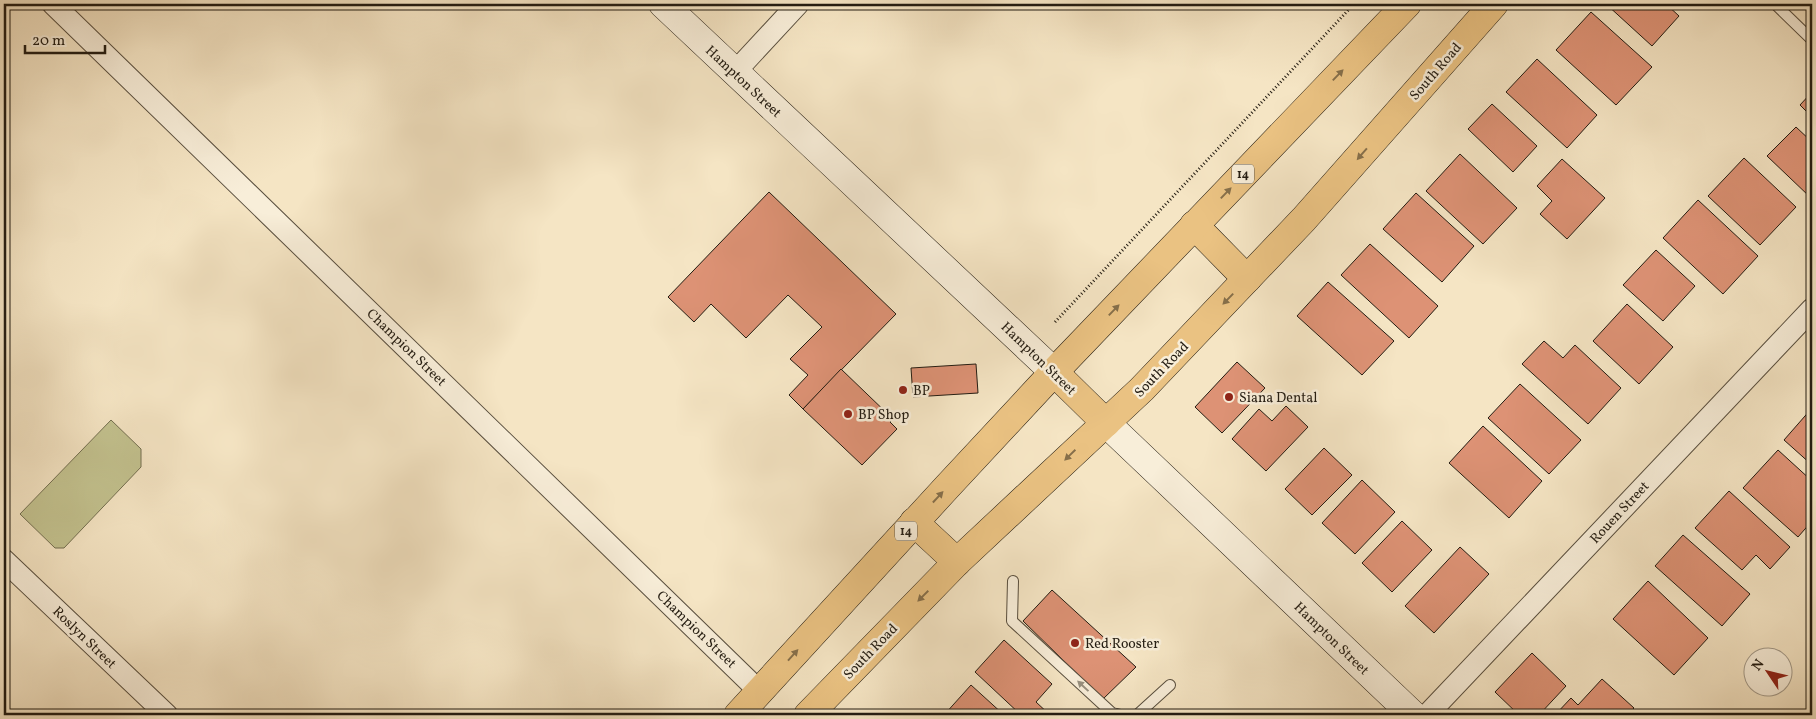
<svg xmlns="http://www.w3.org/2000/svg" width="1816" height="719" viewBox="0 0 1816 719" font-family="Vollkorn,serif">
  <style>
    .green { fill: #c3c28f; stroke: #736f50 }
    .building { fill: #dd9275; stroke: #231c12 }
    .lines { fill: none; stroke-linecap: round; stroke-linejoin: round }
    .service-casing { stroke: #584e3e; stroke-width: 12 }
    .minor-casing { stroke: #584e3e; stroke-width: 23 }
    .secondary-casing { stroke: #231c12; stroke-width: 29 }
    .primary-casing { stroke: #231c12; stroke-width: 29 }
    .path { stroke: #231c12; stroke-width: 3; stroke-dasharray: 1 2.5; stroke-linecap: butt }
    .service { stroke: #f8eed9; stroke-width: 10 }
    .minor { stroke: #f8eed9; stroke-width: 21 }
    .secondary { stroke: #f8eed9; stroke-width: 28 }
    .primary { stroke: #eac282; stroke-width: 28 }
    .oneway { fill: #866f4a }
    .oneway2 { fill: #98907f }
    .poi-dot { fill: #8f2418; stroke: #f8eed9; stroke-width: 2 }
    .labels { text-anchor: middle; stroke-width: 5; stroke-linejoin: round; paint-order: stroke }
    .shield { fill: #f8eed9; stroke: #635b4e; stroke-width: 1 }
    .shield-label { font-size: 12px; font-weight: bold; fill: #231c12 }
    .street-label { font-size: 14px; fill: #231c12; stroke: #f8eed9 }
    .poi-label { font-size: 14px; fill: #231c12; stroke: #f8eed9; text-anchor: start }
  </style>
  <rect width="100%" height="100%" fill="#f5e5c4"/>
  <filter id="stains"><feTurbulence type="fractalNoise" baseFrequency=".004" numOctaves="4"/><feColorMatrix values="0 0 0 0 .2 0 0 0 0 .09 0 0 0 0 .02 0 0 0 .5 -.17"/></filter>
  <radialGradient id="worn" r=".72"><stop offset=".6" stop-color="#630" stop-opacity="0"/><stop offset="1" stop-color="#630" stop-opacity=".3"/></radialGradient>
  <polygon class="green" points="111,420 141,449 141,467 64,548 55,548 20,514"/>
  <g class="building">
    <polygon points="1606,4 1666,4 1679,16 1652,46"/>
    <polygon points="1591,12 1652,67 1616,105 1556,50"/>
    <polygon points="1537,59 1597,115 1567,148 1506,92"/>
    <polygon points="1812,92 1812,117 1800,105"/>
    <polygon points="1492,104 1537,146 1513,172 1468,129"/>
    <polygon points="1796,127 1812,142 1812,195 1810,197 1767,156"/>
    <polygon points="1460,154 1517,208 1483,244 1426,191"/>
    <polygon points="1744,158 1796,207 1760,245 1708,196"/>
    <polygon points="1562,159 1605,198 1567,239 1540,214 1552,201 1537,186"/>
    <polygon points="769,192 896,314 803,409 789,395 808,375 790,359 822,327 788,295 746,338 711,304 694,322 668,297"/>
    <polygon points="1416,193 1474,246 1442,282 1383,229"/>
    <polygon points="1698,200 1758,256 1723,294 1663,238"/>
    <polygon points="1370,244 1438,306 1409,338 1341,275"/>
    <polygon points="1656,250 1695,286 1663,321 1623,285"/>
    <polygon points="1328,282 1394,341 1362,375 1297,316"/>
    <polygon points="1627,304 1673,347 1639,384 1593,341"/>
    <polygon points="1544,341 1563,358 1575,345 1621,388 1588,424 1522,364"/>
    <polygon points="1237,362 1265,388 1222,433 1195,407"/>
    <polygon points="976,364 978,393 913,397 911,368"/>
    <polygon points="841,369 893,419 890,422 897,429 862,465 803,409"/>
    <polygon points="1520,384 1581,440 1549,474 1488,418"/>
    <polygon points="1286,406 1308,427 1266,471 1232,439 1259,409 1272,421"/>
    <polygon points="1812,408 1812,465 1784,440"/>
    <polygon points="1483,426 1542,481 1509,518 1449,463"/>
    <polygon points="1324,448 1352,475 1312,515 1285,489"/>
    <polygon points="1778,450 1812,481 1812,521 1798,537 1743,488"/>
    <polygon points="1362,480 1395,512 1355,554 1322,523"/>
    <polygon points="1729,491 1790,547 1770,569 1756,555 1742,570 1695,528"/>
    <polygon points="1402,521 1432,550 1392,592 1362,563"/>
    <polygon points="1683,535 1750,594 1722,626 1655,566"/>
    <polygon points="1460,547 1489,574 1434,633 1405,606"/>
    <polygon points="1648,581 1708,638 1674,675 1613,619"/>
    <polygon points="1052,590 1136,667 1103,699 1023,621"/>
    <polygon points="1004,640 1052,684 1036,702 1050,715 1021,715 975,672"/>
    <polygon points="1532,653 1566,686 1539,715 1519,715 1495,692"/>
    <polygon points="1602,679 1634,708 1627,715 1555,715 1571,698 1578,705"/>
    <polygon points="971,685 1004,715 944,715"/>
  </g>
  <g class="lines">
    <defs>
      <g id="service">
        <polyline points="1775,4 1812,40"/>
        <polyline points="1013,581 1012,621 1112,713 1121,715"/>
        <polyline points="1137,715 1170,685"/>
      </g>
      <g id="minor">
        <polyline points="53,4 760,692"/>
        <polyline points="735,72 798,4"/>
        <polyline points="4,560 167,715"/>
        <polyline points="1427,715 1812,309"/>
      </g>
      <g id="secondary">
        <polyline points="663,4 1054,372"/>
        <polyline points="1106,423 1413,715"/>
      </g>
      <g id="primary">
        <polyline points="1194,225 1247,279"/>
        <polyline points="1054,372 1106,423"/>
        <polyline points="914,522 957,562"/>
        <polyline points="738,715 947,487 1054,372 1407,4"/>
        <polyline points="808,715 957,562 1142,389 1304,219 1494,4"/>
      </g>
    </defs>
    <use href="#service" class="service-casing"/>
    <use href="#minor" class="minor-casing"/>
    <use href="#secondary" class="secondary-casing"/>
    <use href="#primary" class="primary-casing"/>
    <polyline class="path" points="1055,322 1354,4"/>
    <use href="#service" class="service"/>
    <use href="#minor" class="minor"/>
    <use href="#secondary" class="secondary"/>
    <use href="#primary" class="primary"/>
  </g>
  <defs><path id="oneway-solid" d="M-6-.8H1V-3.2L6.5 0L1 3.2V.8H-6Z" transform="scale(1.25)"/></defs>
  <g class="oneway">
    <use href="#oneway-solid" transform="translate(1338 75) rotate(-46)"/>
    <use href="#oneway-solid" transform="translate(1362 154) rotate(131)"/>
    <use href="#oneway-solid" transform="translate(1226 193) rotate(-46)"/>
    <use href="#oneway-solid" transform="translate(1228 299) rotate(134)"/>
    <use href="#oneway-solid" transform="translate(1114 310) rotate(-46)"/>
    <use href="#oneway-solid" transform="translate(1070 455) rotate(136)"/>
    <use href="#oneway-solid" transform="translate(938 497) rotate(-47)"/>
    <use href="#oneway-solid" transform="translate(923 596) rotate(135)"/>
    <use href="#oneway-solid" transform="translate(793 655) rotate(-48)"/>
  </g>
  <use class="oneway2" href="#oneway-solid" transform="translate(1083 686) rotate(-137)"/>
  <g class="poi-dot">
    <circle cx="903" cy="390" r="5"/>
    <circle cx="1229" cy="397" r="5"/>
    <circle cx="848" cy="414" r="5"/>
    <circle cx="1075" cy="643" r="5"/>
  </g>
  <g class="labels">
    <g class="shield">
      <rect x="1232" y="164.5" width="22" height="19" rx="4"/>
      <rect x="895" y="521.5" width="22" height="19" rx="4"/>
    </g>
    <g class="shield-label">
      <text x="1243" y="178">14</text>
      <text x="906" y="535">14</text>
    </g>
    <g class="street-label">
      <text transform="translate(1435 71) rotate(-49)" y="5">South Road</text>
      <text transform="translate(744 81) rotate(43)" y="5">Hampton Street</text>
      <text transform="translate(407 347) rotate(44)" y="5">Champion Street</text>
      <text transform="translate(1039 358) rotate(44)" y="5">Hampton Street</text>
      <text transform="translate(1161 369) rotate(-46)" y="5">South Road</text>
      <text transform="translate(1619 512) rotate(-47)" y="5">Rouen Street</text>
      <text transform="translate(697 629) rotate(44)" y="5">Champion Street</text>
      <text transform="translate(85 637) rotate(44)" y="5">Roslyn Street</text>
      <text transform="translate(1332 638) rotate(44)" y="5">Hampton Street</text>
      <text transform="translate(870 651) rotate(-46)" y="5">South Road</text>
    </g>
    <g class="poi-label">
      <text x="913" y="395">BP</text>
      <text x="1239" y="402">Siana Dental</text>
      <text x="858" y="419">BP Shop</text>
      <text x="1085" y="648">Red Rooster</text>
    </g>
  </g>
  <rect width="1816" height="719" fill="none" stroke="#f5e5c4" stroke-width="20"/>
  <rect x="5" y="5" width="1806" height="709" fill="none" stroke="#231c12" stroke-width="2.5"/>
  <rect x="10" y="10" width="1796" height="699" fill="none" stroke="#231c12"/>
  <g transform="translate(1768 672) rotate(305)"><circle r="24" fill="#f8eed9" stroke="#a39a89"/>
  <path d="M0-4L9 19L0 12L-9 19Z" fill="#8f2418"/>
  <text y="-8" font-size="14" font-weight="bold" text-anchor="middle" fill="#231c12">N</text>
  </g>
  <path d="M25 45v8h80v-8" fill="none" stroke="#231c12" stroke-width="2.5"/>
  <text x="32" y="45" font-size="15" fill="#231c12" stroke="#f8eed9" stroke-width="4" paint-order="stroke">20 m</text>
  <rect width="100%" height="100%" filter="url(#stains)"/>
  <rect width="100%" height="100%" fill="url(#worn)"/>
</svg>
